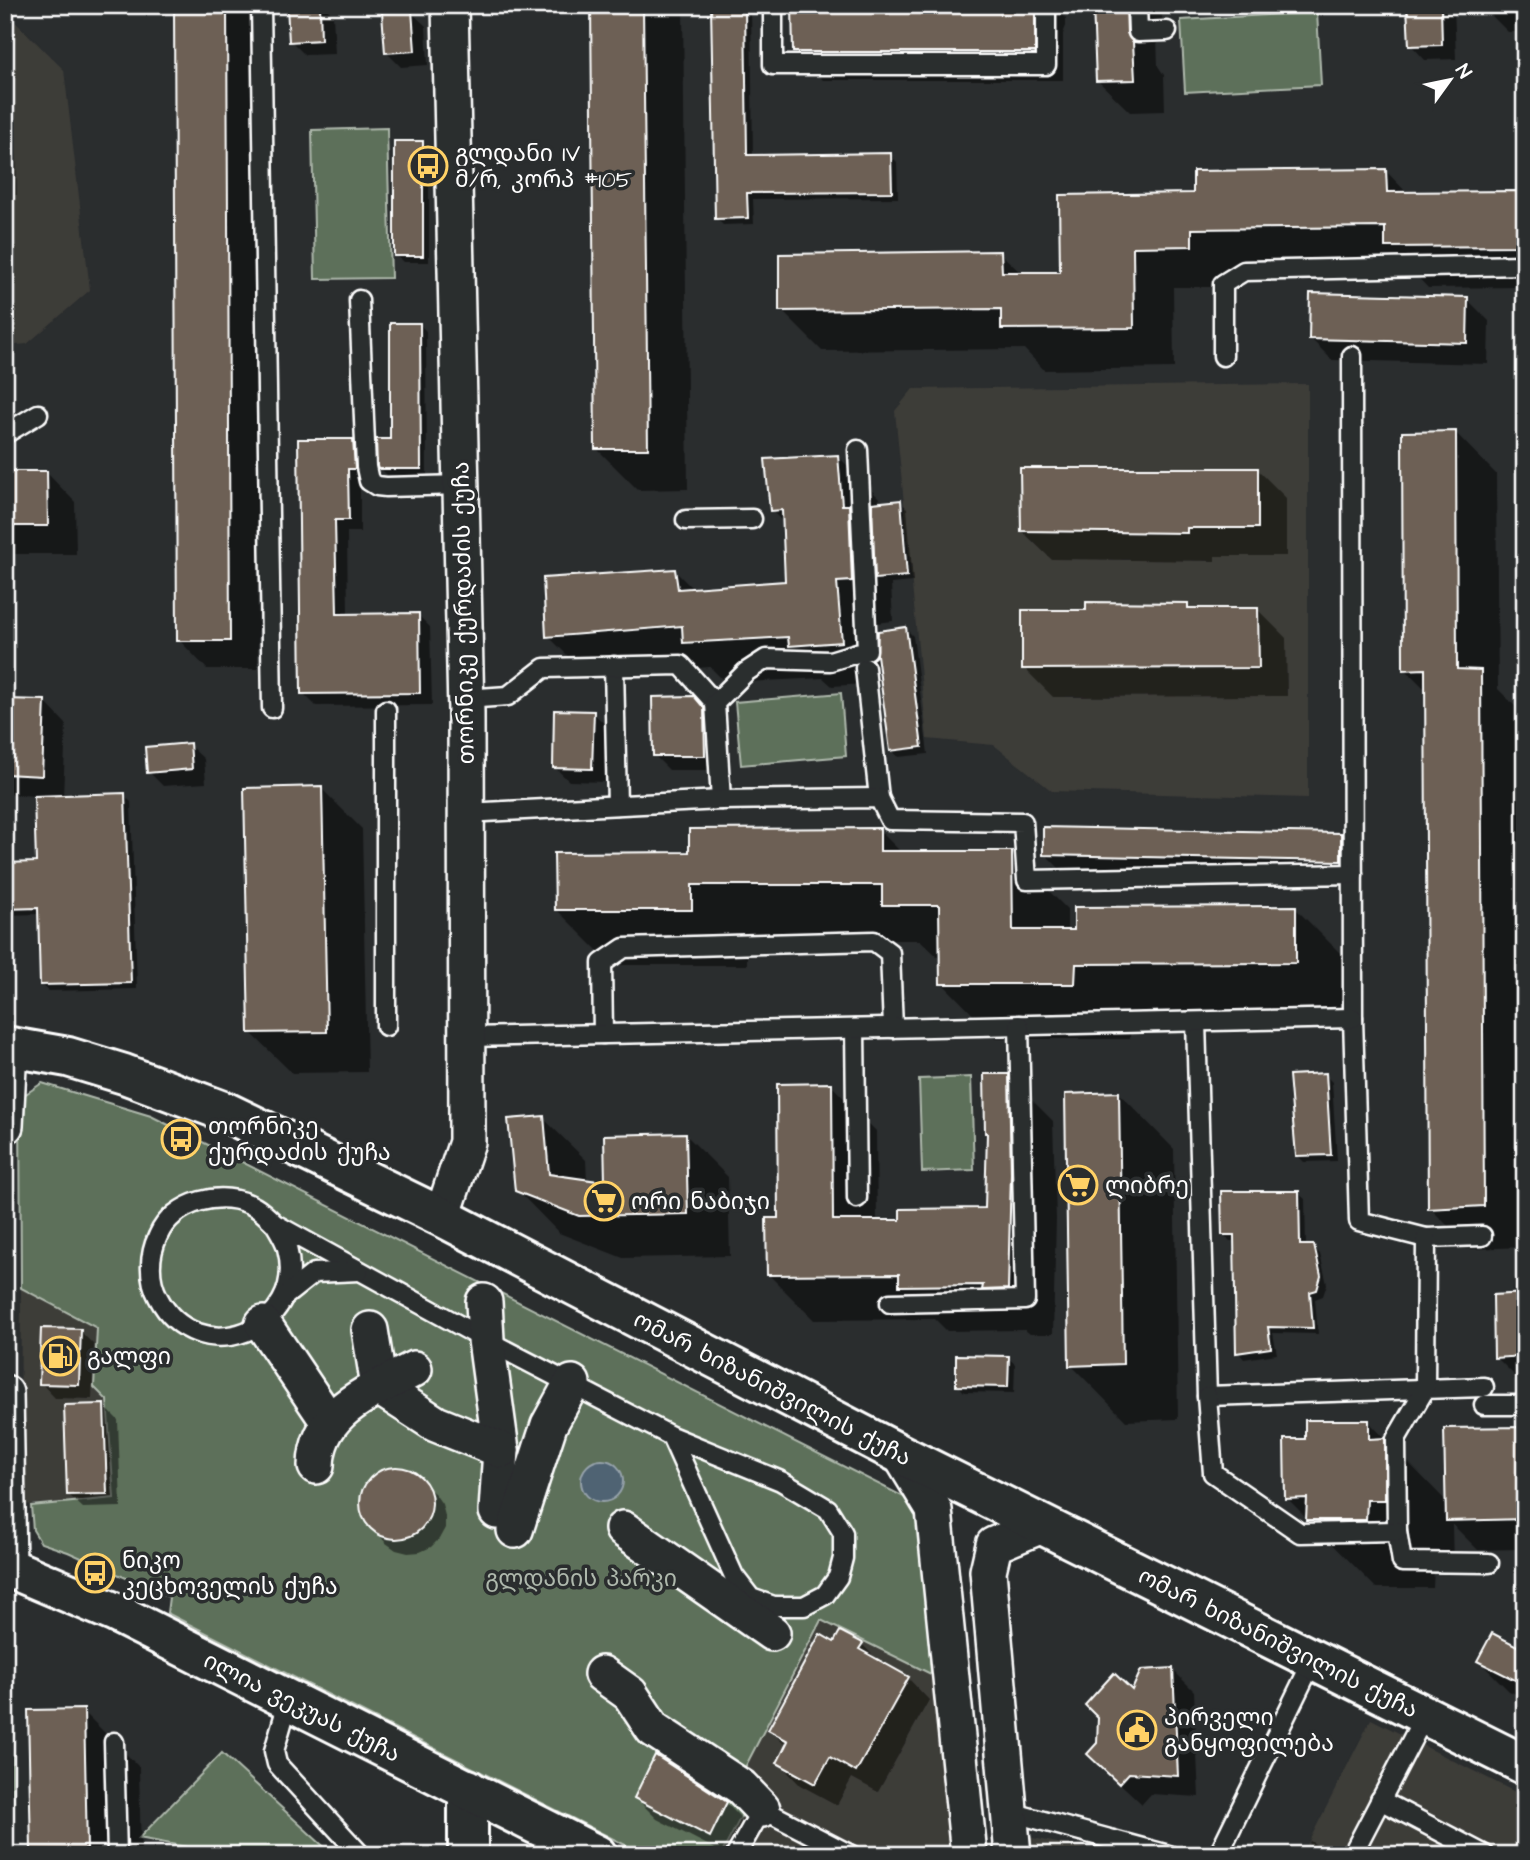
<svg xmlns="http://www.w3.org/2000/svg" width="1530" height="1860" viewBox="0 0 1530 1860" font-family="'Architects Daughter','Noto Sans Georgian',sans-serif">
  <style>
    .built { fill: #3e3d39 }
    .green { fill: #5d705a; stroke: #aeb8ac; stroke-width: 2 }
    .water { fill: #506473; stroke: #96a2ab; stroke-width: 2 }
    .shadow { fill: #0007; fill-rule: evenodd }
    .building { fill: #6d6154; stroke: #fff; stroke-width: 2 }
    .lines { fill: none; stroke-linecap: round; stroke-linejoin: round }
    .lane-casing { stroke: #fff; stroke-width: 23 }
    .street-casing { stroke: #fff; stroke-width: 40 }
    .secondary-casing { stroke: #fff; stroke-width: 44 }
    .primary-casing { stroke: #fff; stroke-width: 44 }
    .lane { stroke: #2a2d2e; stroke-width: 18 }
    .street { stroke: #2a2d2e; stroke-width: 35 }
    .secondary { stroke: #2a2d2e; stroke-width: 38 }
    .primary { stroke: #2a2d2e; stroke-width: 38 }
    .labels { text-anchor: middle; stroke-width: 7; stroke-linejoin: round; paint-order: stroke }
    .poi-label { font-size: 23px; fill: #fff; stroke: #2a2d2e; text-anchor: start }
    .street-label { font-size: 23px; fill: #fff; stroke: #2a2d2e }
    .park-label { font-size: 23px; fill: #aeb8ac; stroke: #2a2d2e }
  </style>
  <rect width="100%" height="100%" fill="#2a2d2e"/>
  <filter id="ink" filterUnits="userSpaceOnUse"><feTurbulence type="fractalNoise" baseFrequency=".0143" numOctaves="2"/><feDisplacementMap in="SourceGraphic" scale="14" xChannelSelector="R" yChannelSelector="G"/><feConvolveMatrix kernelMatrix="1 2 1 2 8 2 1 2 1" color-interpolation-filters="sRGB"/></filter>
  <g filter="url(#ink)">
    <g class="built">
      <polygon points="5,12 64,70 90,290 27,344 5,346"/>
      <polygon points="1308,384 1308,798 1052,791 994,745 927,739 895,411 913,389"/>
      <polygon points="21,1288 97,1328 94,1387 107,1400 114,1499 20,1505"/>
      <polygon points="821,1619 942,1680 955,1855 721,1855 756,1788 739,1779"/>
      <polygon points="1371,1719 1525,1797 1525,1855 1302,1855"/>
      <polygon points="1018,1835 1117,1855 1020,1855"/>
    </g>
    <g class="green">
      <polygon points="1317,12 1321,85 1185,92 1181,20"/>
      <polygon points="387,128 391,278 315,279 312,130"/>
      <polygon points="841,693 846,756 741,765 735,702"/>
      <polygon points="971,1077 974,1170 922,1172 919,1079"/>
      <polygon points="42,1083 151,1116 908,1499 921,1524 931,1674 821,1620 739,1779 756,1788 721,1855 645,1855 167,1613 169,1597 68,1552 41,1543 33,1530 31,1506 114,1498 107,1400 94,1387 97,1328 21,1288 20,1098"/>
      <polygon points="5,1720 12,1720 13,1854 5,1854"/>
      <polygon points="222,1753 333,1855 229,1855 139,1838"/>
    </g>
    <circle class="water" cx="602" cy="1481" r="21"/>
    <g class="shadow">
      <polygon points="176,5 255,5 258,669 207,669 179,640"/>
      <polygon points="289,5 323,5 333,15 335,54 305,55 291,41"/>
      <polygon points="592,5 683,5 688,489 638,490 597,449"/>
      <polygon points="713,5 751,5 753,157 891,155 897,162 898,198 753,199 754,224 723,225 716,218"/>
      <polygon points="794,5 1054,5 1066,18 1066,26 1063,34 1063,80 823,80 794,51"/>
      <polygon points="1095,5 1162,5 1162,27 1157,37 1158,66 1164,75 1165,111 1130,112 1098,81"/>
      <polygon points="1409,5 1454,5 1456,59 1425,60 1411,45"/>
      <polygon points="1481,5 1525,5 1525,32 1508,32"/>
      <polygon points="411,12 426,26 428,65 401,67 386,52"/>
      <polygon points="5,107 16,118 17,195 5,195"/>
      <polygon points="422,143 429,150 429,262 403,262 396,255"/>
      <path d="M1386,171L1408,194L1519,192L1525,198V287L1428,288L1408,267L1233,269V287H1173L1174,368L1044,370L1024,349L822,351L781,310L1000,253L1022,274H1062L1195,195ZM1394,225V228L1234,230V226Z"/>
      <polygon points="1467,299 1489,321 1488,364 1332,360 1311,339"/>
      <polygon points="419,324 426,331 427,475 387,475 380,468 392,440"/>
      <polygon points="1455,432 1496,474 1498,689 1521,712 1525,1247 1471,1249 1430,1208 1427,691 1405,669"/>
      <polygon points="300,441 353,441 365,453 367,481 360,481 360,532 347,532 348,616 418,615 430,627 432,705 316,706 303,693"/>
      <polygon points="838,456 879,498 879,504 900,502 907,508 913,582 891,584 893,621 877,623 878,633 906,629 913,636 928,754 898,757 892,750 883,683 832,686 823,678 726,683 710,667 589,677 548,636 675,571 693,589 787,582 784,523 771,510"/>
      <polygon points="1257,469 1286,498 1286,556 1215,556 1215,561 1051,559 1022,531"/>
      <polygon points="5,473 47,473 75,502 76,554 5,554"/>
      <polygon points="1187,604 1192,610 1258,610 1286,638 1287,696 1053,697 1024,668 1088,611"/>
      <polygon points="693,698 708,713 718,770 669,770 655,756"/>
      <polygon points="5,701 45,702 66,724 63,797 124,795 131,802 137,989 49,991 42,985 40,914 5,915 5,865 38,864 36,796 5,794"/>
      <polygon points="593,713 608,727 606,782 569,781 554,767"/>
      <polygon points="189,745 204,759 206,783 163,786 149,772"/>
      <polygon points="321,788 362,829 367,1072 292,1073 250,1032"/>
      <polygon points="879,830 902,853 1011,853 1067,909 1067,932 1295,908 1351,964 1351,1019 1131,1019 1130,1039 997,1039 942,983 941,960 920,940 747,940 747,965 612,965 556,909 691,854"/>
      <polygon points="1341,834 1362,856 1362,882 1067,876 1045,854"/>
      <polygon points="1325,1075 1332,1082 1337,1161 1304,1162 1297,1155"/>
      <polygon points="1008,1076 1053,1121 1056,1219 1053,1334 1030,1334 1025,1330 947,1331 935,1319 814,1320 768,1274 780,1220 831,1085 876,1131 877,1222 902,1221 986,1210"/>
      <polygon points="1119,1093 1174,1149 1178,1419 1126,1421 1071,1365"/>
      <polygon points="543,1118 586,1160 587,1181 607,1184 686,1135 728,1177 730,1256 623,1258 559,1233 517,1190"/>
      <polygon points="1298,1193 1305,1199 1306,1247 1313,1247 1320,1254 1327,1284 1323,1296 1315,1299 1318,1334 1273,1333 1277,1354 1244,1359 1238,1352 1236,1241 1230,1241 1224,1235"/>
      <polygon points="1514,1278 1525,1278 1525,1398 1520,1393 1520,1385 1513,1378 1513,1374 1496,1357 1513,1295"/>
      <polygon points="80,1331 94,1345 92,1399 55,1398 41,1383"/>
      <polygon points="1008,1358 1015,1364 1014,1393 964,1392 958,1385"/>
      <polygon points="103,1405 118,1420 121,1507 83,1508 68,1494"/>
      <polygon points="1525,1417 1525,1593 1519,1587 1519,1549 1478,1550 1452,1524 1453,1567 1434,1568 1433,1588 1376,1588 1287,1498 1307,1440 1368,1421 1448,1503 1520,1429 1520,1418"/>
      <polygon points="399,1469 410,1472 435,1494 442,1504 445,1516 445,1528 439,1539 431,1547 420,1552 408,1553 396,1550 386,1543 364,1518 361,1506 362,1494 367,1483 376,1475 387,1470"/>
      <polygon points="1525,1631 1525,1698 1509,1691 1479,1661 1523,1650"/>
      <polygon points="835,1644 862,1644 880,1663 908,1678 929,1700 878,1792 852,1778 837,1805 800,1785 779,1763 787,1747 770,1730"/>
      <polygon points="1172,1669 1194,1691 1199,1797 1151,1794 1142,1804 1111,1775 1099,1743 1132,1693"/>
      <polygon points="83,1711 139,1767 141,1855 38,1855 32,1849"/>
      <polygon points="636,1798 726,1803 748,1825 733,1855 727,1855 657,1819"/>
      <polygon points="1310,1841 1334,1855 1303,1855"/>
    </g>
    <g class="building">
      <polygon points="174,5 227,5 230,641 177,641"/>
      <polygon points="287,5 320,5 321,40 289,42"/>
      <polygon points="591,5 643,5 648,449 595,449"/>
      <polygon points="711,5 745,5 747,155 891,153 892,192 747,193 748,218 715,219"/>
      <polygon points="792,5 1035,5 1035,52 793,52"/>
      <polygon points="1093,5 1126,5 1127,33 1133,42 1135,80 1096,81"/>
      <polygon points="1407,5 1441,5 1442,45 1409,46"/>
      <polygon points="412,10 415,51 385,53 382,12"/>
      <rect x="394" y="141" width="29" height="115"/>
      <polygon points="1386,169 1387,192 1520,191 1521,246 1385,247 1385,227 1192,229 1192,246 1133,247 1134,328 1001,329 1001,309 779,311 779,254 1001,251 1002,272 1060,272 1059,195 1193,193 1193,171"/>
      <polygon points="1310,293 1468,297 1467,343 1309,339"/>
      <polygon points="390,323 420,323 421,469 378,469 377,466 376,439 390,439"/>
      <polygon points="1456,431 1457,669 1481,670 1484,1206 1428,1209 1425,669 1403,670 1402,432"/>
      <polygon points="298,439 353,439 355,469 348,469 349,520 335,520 337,614 419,613 420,693 301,694"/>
      <polygon points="838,455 842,505 849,505 852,581 837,582 842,642 789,646 788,637 683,643 682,626 546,637 543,578 675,569 678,589 785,581 782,510 770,511 765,459"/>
      <polygon points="1020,468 1258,468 1258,528 1187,528 1187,533 1021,531"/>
      <polygon points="5,471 47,471 48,526 5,526"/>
      <polygon points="901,500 907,576 875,579 872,503"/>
      <polygon points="1086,602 1188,603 1188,608 1258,608 1259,668 1022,669 1022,610 1086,610"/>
      <polygon points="906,627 922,747 890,751 877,655 878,631"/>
      <polygon points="694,696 704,708 705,756 653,756 652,697"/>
      <polygon points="5,699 45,700 42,776 5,774"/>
      <polygon points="554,710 594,711 592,769 553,768"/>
      <polygon points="190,743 192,769 147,773 145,747"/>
      <polygon points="322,786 327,1032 249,1033 244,788"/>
      <polygon points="125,793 131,983 40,985 38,908 5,909 5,863 36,862 34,796"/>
      <polygon points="1043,827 1341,833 1341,861 1043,855"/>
      <polygon points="880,828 880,851 1012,851 1013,930 1074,930 1074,907 1296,906 1296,963 1076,964 1075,984 940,984 939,905 882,905 882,885 692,885 692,910 555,910 554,853 689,852 689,829"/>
      <polygon points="1326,1073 1331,1155 1296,1156 1289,1075"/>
      <polygon points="984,1074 1009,1074 1011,1173 1008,1289 982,1290 983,1285 899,1286 899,1274 767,1275 766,1218 778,1218 777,1084 832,1083 833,1220 900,1220 900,1209 985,1208 987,1133 985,1133"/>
      <polygon points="1119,1092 1123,1364 1069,1366 1065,1094"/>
      <polygon points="544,1116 549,1174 605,1182 604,1135 686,1133 688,1214 579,1216 515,1191 508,1119"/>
      <polygon points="1221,1191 1299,1191 1300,1245 1314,1245 1321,1276 1317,1290 1310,1292 1313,1328 1268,1327 1271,1348 1236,1353 1234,1235 1222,1235"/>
      <polygon points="1525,1293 1525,1356 1494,1358 1493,1295"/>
      <polygon points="41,1328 81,1329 79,1385 39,1384"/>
      <polygon points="956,1355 1009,1356 1008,1387 956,1386"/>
      <polygon points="104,1404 107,1494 67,1495 64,1405"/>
      <polygon points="1305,1420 1369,1420 1369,1439 1385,1438 1385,1500 1367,1500 1366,1520 1306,1520 1307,1498 1285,1499 1284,1439 1305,1439"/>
      <polygon points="1525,1427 1525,1519 1446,1521 1444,1428"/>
      <circle cx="396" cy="1503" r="36"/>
      <polygon points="840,1631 863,1643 859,1649 909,1677 856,1772 830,1757 815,1784 777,1763 788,1741 768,1730 820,1634 834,1642"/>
      <polygon points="1492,1633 1525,1650 1525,1685 1477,1661"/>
      <polygon points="1173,1668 1178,1776 1129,1773 1119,1784 1087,1754 1097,1743 1098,1718 1085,1705 1114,1673 1132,1690 1141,1670"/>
      <polygon points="84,1709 87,1849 31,1850 28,1710"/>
      <polygon points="655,1755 727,1802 710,1837 634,1798"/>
    </g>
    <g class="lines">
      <defs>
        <g id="lane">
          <polyline points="261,5 272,708"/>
          <polyline points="773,5 773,65 1046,65 1046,5"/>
          <polyline points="1137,5 1138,32 1167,31"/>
          <polyline points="359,300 366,467 369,481 377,486 386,487 462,485"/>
          <polyline points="1223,356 1223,284 1244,271 1523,265"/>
          <polyline points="1352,356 1353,1018 1359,1221 1426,1238 1482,1236"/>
          <polyline points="5,434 38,414"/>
          <polyline points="686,520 752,519"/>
          <polyline points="614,666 617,805"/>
          <polyline points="865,668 879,798"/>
          <polyline points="465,699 508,696 544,668 681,665 715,703"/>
          <polyline points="386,710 386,1026"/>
          <polyline points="721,800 715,703 746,672 766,659 830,661 867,650 858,450"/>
          <polyline points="466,813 721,800 879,798 890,820 1023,822 1027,880 1353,874"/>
          <polyline points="1196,1022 1207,1396 1484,1387"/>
          <polyline points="855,1029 857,1198"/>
          <polyline points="603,1034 602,963 624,948 874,941 890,953 893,1028"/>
          <polyline points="467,1037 1353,1018"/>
          <path d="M275,1224C279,1231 285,1240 287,1248C309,1330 197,1373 158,1297C148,1278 149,1255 158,1236C173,1201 223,1188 255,1207C262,1211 269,1218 275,1224L486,1340L671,1436L781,1481L828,1509L843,1533V1558L838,1577L825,1595L804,1606H774L751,1598L734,1576L671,1436"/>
          <polyline points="1426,1238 1425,1389 1396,1439 1397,1531 1402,1562 1489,1563"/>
          <polyline points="285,1296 314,1273 359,1271"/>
          <polyline points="890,1303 1025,1300 1019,1025"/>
          <polyline points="1207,1396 1213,1473 1300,1533 1397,1531"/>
          <polyline points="1484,1405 1525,1405"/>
          <polyline points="289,1699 274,1751 277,1764 361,1855"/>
          <polyline points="114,1742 117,1855"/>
          <polyline points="1380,1800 1485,1855"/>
          <polyline points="1010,1812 1169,1855"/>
          <polyline points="736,1855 762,1809 851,1855"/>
          <polyline points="1218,1855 1313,1660"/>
          <polyline points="1352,1855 1425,1715"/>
        </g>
        <g id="street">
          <polyline points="5,1126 9,1047"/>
          <polyline points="442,1217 467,1142 466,712 450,5"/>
          <polyline points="484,1302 486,1340 501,1450 497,1511"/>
          <polyline points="263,1324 329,1422"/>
          <polyline points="370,1330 379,1387 436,1424 501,1450"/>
          <polyline points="5,1393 8,1567"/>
          <polyline points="900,1454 934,1510 969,1855"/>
          <path d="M316,1466C317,1409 372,1392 414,1369"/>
          <polyline points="623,1529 772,1633"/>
          <polyline points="515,1530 549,1425 572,1383"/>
          <polyline points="602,1674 630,1694 653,1729 741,1787 762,1809"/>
          <polyline points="1013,1855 988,1571 994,1545 1042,1525"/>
        </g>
        <polyline id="secondary" points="468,1789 468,1855"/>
        <g id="primary">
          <path id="s1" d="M5,1046L68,1057L124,1074L226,1112L442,1217L900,1454L1525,1765"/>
          <path id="s2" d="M5,1566L116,1613L597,1855"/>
        </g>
      </defs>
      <use href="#lane" class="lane-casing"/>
      <use href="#street" class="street-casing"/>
      <use href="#secondary" class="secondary-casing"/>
      <use href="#primary" class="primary-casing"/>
      <use href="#lane" class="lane"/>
      <use href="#street" class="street"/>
      <use href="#secondary" class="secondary"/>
      <use href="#primary" class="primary"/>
    </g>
  </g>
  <defs>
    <symbol id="bus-ring" viewBox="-11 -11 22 22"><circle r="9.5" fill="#2a2d2e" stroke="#ffd166" stroke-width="1.5"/><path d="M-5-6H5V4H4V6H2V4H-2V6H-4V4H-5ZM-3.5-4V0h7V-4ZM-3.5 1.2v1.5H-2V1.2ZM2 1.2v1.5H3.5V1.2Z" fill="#ffd166"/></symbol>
    <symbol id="supermarket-ring" viewBox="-11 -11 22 22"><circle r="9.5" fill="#2a2d2e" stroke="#ffd166" stroke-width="1.5"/><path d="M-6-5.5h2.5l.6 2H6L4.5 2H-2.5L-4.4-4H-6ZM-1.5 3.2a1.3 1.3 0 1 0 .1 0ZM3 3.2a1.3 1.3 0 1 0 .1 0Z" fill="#ffd166"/></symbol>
    <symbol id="fuel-ring" viewBox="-11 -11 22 22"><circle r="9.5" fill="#2a2d2e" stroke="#ffd166" stroke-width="1.5"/><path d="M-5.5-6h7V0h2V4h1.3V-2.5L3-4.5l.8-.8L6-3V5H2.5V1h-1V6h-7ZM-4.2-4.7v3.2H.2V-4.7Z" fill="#ffd166"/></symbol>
    <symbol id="civic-ring" viewBox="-11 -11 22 22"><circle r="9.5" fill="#2a2d2e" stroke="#ffd166" stroke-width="1.5"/><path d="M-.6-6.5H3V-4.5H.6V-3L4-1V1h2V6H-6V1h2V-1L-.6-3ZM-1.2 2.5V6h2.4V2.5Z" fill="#ffd166"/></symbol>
  </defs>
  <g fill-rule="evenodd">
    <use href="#bus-ring" x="406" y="144" width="44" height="44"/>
    <use href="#bus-ring" x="159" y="1117" width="44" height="44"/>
    <use href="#supermarket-ring" x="1056" y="1163" width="44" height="44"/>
    <use href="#supermarket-ring" x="582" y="1179" width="44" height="44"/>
    <use href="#fuel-ring" x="38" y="1334" width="44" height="44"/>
    <use href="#bus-ring" x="73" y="1551" width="44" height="44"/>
    <use href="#civic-ring" x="1115" y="1708" width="44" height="44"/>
  </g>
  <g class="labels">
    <g class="poi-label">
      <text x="455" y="161">გლდანი IV<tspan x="455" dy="26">მ/რ, კორპ #105</tspan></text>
      <text x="208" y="1134">თორნიკე<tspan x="208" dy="26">ქურდაძის ქუჩა</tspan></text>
      <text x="1105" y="1193">ლიბრე</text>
      <text x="631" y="1209">ორი ნაბიჯი</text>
      <text x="87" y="1364">გალფი</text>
      <text x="122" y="1568">ნიკო<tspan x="122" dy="26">კეცხოველის ქუჩა</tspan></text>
      <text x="1164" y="1725">პირველი<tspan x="1164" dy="26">განყოფილება</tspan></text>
    </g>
    <g class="street-label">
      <text transform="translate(463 613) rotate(-91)" y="8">თორნიკე ქურდაძის ქუჩა</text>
      <text dy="8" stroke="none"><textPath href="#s1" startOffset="844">ომარ ხიზანიშვილის ქუჩა</textPath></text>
      <text dy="8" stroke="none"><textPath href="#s1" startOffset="1410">ომარ ხიზანიშვილის ქუჩა</textPath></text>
      <text dy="8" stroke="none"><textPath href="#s2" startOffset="329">ილია ვეკუას ქუჩა</textPath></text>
    </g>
    <g class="park-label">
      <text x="581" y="1586">გლდანის პარკი</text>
    </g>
  </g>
  <rect width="1530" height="1860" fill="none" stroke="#2a2d2e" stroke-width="28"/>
  <rect x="14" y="14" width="1502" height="1832" fill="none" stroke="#fff" stroke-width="2.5" filter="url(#ink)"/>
  <g transform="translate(1450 80) rotate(57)" stroke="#2a2d2e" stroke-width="5" paint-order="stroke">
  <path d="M0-5L12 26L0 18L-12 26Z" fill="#ffffff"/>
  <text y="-10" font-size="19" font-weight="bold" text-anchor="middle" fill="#ffffff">N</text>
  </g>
</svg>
